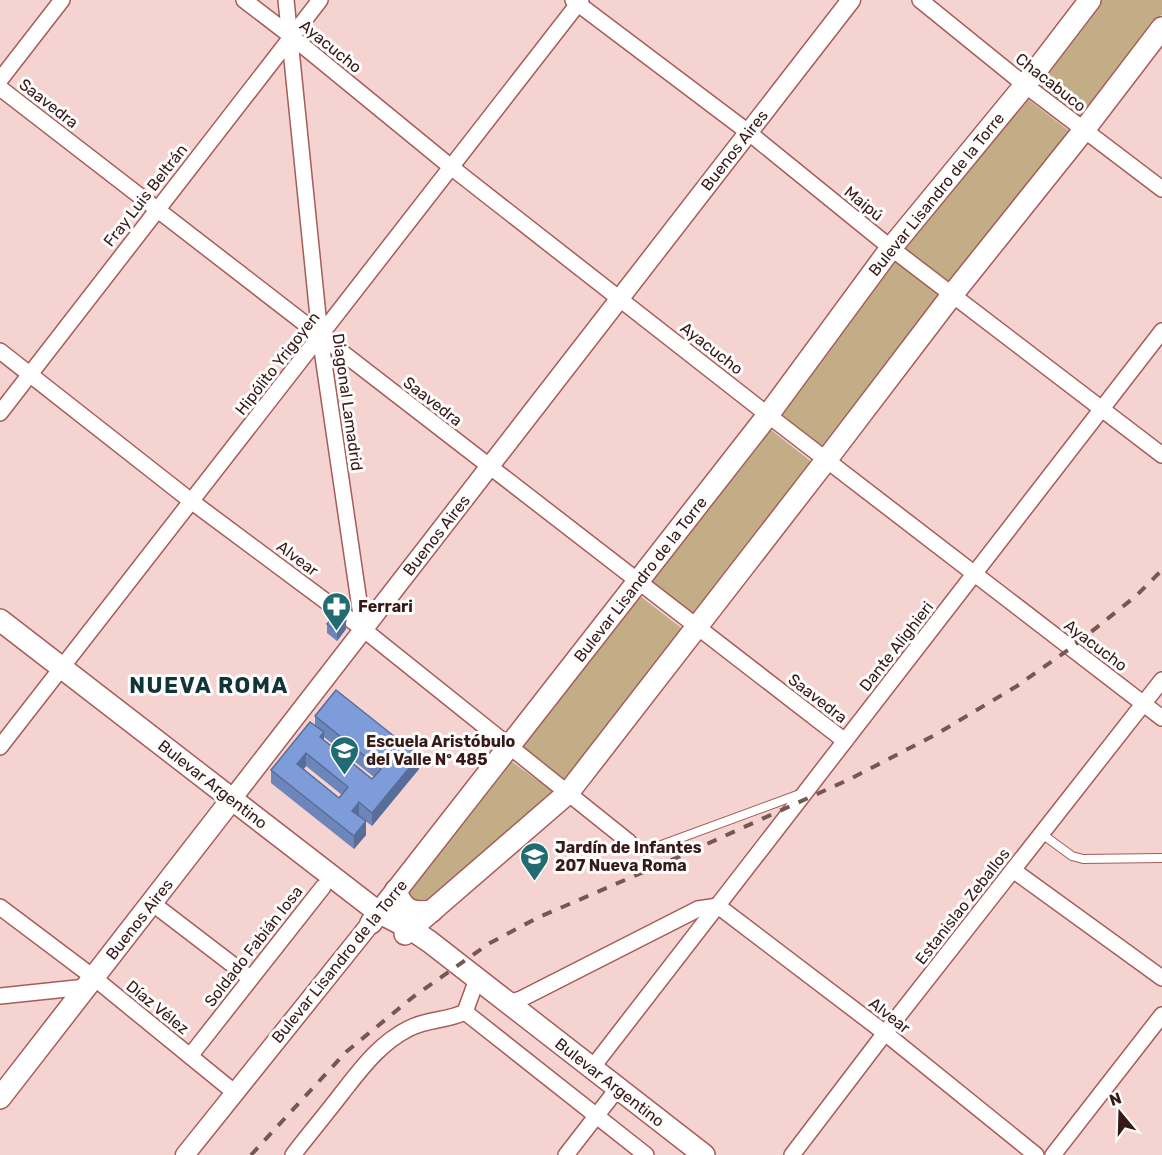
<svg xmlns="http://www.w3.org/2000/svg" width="1162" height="1155" viewBox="0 0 1162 1155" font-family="Rubik,sans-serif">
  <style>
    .green { fill: #c2ad86 }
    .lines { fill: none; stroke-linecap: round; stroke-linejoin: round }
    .service-casing { stroke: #a65c59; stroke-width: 10 }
    .minor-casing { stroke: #a65c59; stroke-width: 18 }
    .tertiary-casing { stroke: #a65c59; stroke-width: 21 }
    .secondary-casing { stroke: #a65c59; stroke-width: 24 }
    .service { stroke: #fff; stroke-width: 8 }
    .minor { stroke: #fff; stroke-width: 15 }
    .tertiary { stroke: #fff; stroke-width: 18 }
    .secondary { stroke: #fff; stroke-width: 21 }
    .rail { stroke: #775756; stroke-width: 4; stroke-dasharray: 10 10; stroke-linecap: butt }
    .wall { fill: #6c86bb; fill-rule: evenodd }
    .shaded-wall { fill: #586d98 }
    .building { fill: #7d9cd9; stroke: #586d98; stroke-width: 1.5; fill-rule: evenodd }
    .labels { text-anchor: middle; stroke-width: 6; stroke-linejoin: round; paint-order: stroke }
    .street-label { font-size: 16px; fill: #371918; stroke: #fdfdfd }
    .poi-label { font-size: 16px; font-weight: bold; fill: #371918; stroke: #fdfdfd; text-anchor: start }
    .district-label { font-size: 22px; font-weight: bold; letter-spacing: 1.5px; fill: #113437; stroke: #fdfdfd }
  </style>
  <rect width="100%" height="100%" fill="#f5d3d0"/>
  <g class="green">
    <polygon points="1096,0 1162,0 1162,14 1080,120 1032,83"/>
    <polygon points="1021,94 1069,131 952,284 904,248"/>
    <polygon points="894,259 942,297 824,450 776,413"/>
    <polygon points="766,426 813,463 696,616 648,579"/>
    <polygon points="636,593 684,630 566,783 518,746"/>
    <polygon points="508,759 555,793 423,906 402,895"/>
  </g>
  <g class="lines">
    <defs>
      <g id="service">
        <polyline points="1042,834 1072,856 1083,859 1162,858"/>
        <polyline points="629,842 637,850 645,851 800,794"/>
      </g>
      <g id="minor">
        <polyline points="244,0 291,36 451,167 768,415 1162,718"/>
        <polyline points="286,0 320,336 363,629"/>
        <polyline points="573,0 748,132 891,248 1162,455"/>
        <polyline points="920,0 1025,85 1162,189"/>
        <polyline points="0,80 62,0"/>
        <polyline points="0,88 845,741"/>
        <polyline points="0,351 191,501 363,629 629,842"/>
        <polyline points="0,413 320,0"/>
        <polyline points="0,747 581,0"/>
        <polyline points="1013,870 1162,978"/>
        <polyline points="152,903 250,978"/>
        <polyline points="0,907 93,977 234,1092"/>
        <polyline points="0,996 86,987"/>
        <polyline points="508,1003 521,999 698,909 718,906 885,1033 1036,1155"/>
        <polyline points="465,1012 646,1155"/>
        <polyline points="190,1056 323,887"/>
        <polyline points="592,1068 1162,331"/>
        <path d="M293,1155C309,1134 326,1114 342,1093C361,1069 380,1043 408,1029C426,1019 447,1021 465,1012L477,979"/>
        <polyline points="566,1155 618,1088"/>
        <polyline points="792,1155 885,1033 1162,680"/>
        <polyline points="1053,1155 1162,1015"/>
      </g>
      <g id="tertiary">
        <polyline points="232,799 851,0"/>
        <polyline points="185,1155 371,923"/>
      </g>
      <g id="secondary">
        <polyline points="0,620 378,912 411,929 430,942 704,1155"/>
        <path d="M396,890C402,910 412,914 432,911"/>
        <polyline points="371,923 768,415 891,248 1025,85 1090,0"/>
        <polyline points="405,934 568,793 827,459 952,295 1084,130 1162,28"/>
        <polyline points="0,1098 232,799"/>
      </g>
    </defs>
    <use href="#service" class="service-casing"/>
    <use href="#minor" class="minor-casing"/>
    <use href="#tertiary" class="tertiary-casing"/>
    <use href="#secondary" class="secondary-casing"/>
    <use href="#service" class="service"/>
    <use href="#minor" class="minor"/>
    <use href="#tertiary" class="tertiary"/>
    <use href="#secondary" class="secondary"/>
    <polyline class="rail" points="251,1155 346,1052 413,997 490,943 537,918 676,858 850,779 935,735 1017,686 1071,648 1136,596 1162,570"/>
  </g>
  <g class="wall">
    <polygon points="327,624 346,629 337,641 327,633"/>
    <path d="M315,716L419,769L372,826L359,816L366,835L354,849L271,783V770L315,725ZM324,737L374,777L372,779L324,740ZM306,766L342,795L339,798L304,769Z"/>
  </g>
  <g class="shaded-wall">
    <polygon points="346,621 346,629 337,641 337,632"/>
    <polygon points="324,732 324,745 320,737"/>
    <polygon points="306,753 306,766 297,777 297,764"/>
    <polygon points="419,756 419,769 372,826 372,813"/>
    <polygon points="359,802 359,816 352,811"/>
    <polygon points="366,821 366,835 354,849 354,836"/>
  </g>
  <g class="building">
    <polygon points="337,613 346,621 337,632 327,624"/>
    <path d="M336,690L419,756L372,813L359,802L352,811L366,821L354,836L271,770L310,722L324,732L320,737L372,779L381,769L315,716ZM306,753L348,787L339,798L297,764Z"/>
  </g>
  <defs>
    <symbol id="pharmacy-pin" viewBox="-11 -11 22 30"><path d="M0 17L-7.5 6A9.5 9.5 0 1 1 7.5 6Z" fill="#216c73" stroke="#fdfdfd"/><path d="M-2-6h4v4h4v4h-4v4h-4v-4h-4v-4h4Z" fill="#fff"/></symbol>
    <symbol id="school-pin" viewBox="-11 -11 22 30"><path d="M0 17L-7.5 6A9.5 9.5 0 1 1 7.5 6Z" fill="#216c73" stroke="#fdfdfd"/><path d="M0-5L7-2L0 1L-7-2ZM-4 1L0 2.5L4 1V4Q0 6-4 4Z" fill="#fff"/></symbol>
  </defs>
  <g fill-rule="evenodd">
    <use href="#pharmacy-pin" x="320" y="590" width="33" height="45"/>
    <use href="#school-pin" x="328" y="734" width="33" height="45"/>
    <use href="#school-pin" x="518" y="840" width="33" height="45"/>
  </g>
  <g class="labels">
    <g class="street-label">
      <text transform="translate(331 46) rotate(39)" y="6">Ayacucho</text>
      <text transform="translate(1051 82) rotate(38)" y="6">Chacabuco</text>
      <text transform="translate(49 103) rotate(38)" y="6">Saavedra</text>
      <text transform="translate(734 150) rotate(-52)" y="6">Buenos Aires</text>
      <text transform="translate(936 194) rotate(-51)" y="6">Bulevar Lisandro de la Torre</text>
      <text transform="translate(145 195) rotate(-52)" y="6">Fray Luis Beltrán</text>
      <text transform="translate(864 203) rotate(39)" y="6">Maipú</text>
      <text transform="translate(712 348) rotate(38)" y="6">Ayacucho</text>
      <text transform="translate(277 363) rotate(-52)" y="6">Hipólito Yrigoyen</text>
      <text transform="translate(433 401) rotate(38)" y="6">Saavedra</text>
      <text transform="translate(348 402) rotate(82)" y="6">Diagonal Lamadrid</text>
      <text transform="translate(436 535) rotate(-52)" y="6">Buenos Aires</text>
      <text transform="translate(298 558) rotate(37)" y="6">Alvear</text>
      <text transform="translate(640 579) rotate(-52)" y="6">Bulevar Lisandro de la Torre</text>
      <text transform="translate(1096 645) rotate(37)" y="6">Ayacucho</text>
      <text transform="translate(896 646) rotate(-52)" y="6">Dante Alighieri</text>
      <text transform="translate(818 698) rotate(38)" y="6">Saavedra</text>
      <text transform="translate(213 784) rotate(38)" y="6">Bulevar Argentino</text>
      <text transform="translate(962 906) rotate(-52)" y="6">Estanislao Zeballos</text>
      <text transform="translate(139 919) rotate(-52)" y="6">Buenos Aires</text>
      <text transform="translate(253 946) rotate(-52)" y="6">Soldado Fabián Iosa</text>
      <text transform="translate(339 961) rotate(-51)" y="6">Bulevar Lisandro de la Torre</text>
      <text transform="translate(158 1007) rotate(39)" y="6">Díaz Vélez</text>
      <text transform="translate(890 1015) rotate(38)" y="6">Alvear</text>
      <text transform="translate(610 1082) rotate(38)" y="6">Bulevar Argentino</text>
    </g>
    <g class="poi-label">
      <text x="358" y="612">Ferrari</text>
      <text x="366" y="747">Escuela Aristóbulo<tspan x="366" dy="18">del Valle Nº 485</tspan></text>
      <text x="555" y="853">Jardín de Infantes<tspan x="555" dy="18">207 Nueva Roma</tspan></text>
    </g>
    <g class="district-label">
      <text x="209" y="693">NUEVA ROMA</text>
    </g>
  </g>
  <g transform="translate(1120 1113) rotate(341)" stroke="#fdfdfd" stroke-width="4.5" paint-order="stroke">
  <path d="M0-4.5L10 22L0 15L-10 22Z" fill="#371918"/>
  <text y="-9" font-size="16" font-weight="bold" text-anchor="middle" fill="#371918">N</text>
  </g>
</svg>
